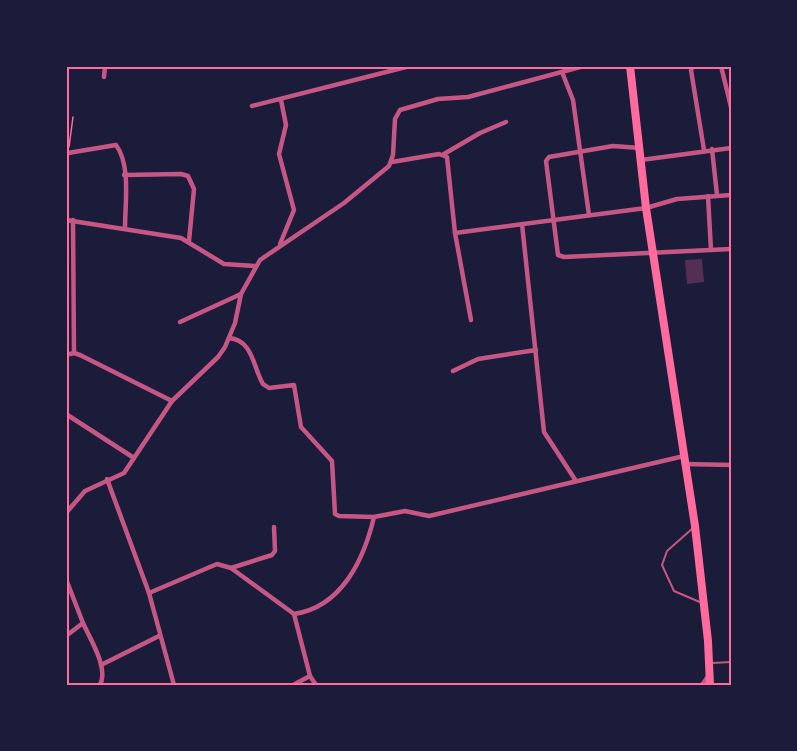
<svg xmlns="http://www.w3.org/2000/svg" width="797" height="751" viewBox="0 0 797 751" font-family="'Sofia Sans Condensed',sans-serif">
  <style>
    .building { fill: #542f53 }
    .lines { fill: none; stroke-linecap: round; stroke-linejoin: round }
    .path { stroke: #ff6b9d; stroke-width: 1.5 }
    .service { stroke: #c65784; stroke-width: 2 }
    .minor { stroke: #c65784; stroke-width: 4.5 }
    .primary { stroke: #ff6b9d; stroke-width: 8 }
    .neatline { fill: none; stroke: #ff6b9d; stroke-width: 2 }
  </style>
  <rect width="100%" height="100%" fill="#1b1b3a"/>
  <polygon class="building" points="702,259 704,282 687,284 685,260"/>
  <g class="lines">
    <polyline class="path" points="69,147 73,117"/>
    <g class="service">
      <polyline points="693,528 667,551 662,565 674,591 702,603"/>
      <polyline points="712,663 731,662"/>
    </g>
    <g class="minor">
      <polyline points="693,66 691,70 704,150"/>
      <polyline points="721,66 731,107"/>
      <polyline points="562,72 573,100 589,215"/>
      <polyline points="104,77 105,66"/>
      <polyline points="252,106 410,66"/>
      <polyline points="640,148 613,146 549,157 546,161 558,255 564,257 731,249"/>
      <polyline points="712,149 717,195"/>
      <path d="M68,153L116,145C131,165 125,204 125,228"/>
      <polyline points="444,154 480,133 506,122"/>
      <polyline points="641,160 731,148"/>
      <polyline points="392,162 439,154 447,157 455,233 471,320"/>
      <polyline points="124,175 181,174 188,176 194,189 189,241"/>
      <polyline points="708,196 711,250"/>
      <polyline points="66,220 181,238 224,264 255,266"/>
      <polyline points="73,220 74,353"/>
      <polyline points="522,224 544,432 576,481"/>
      <polyline points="455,233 646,208 677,199 731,195"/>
      <polyline points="280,244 294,210 279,154 286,125 281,100"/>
      <polyline points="180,322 241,294"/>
      <path d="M229,338C253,340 253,367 263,384L269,388L294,385L301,427L332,461L335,514L339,516L374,517"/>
      <polyline points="66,355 74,353 80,355 172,401"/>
      <polyline points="453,371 478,359 536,350"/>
      <polyline points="66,414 134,458"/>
      <polyline points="684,464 731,465"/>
      <polyline points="107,479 149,593 174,685"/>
      <polyline points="66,513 85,491 124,473 172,401 218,357 225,347 235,323 241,294 260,260 344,203 389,166 393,155 395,119 400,110 438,99 468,97 584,66"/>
      <polyline points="231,568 272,555 275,551 274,527"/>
      <polyline points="66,579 83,623 66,636"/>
      <polyline points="149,593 217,564 231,568 294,614 310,676 316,685"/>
      <path d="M294,614C342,607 364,559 374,517L405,511L429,516L684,456"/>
      <path d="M83,623C90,639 109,668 100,685"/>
      <polyline points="101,665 159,636"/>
      <polyline points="293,685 310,676"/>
      <polyline points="702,685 709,675"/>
    </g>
    <polyline class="primary" points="630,66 646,208 695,526 708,641 710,685"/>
  </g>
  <rect width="797" height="751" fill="none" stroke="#1b1b3a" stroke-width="135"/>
  <rect x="68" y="68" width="662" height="616" class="neatline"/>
</svg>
